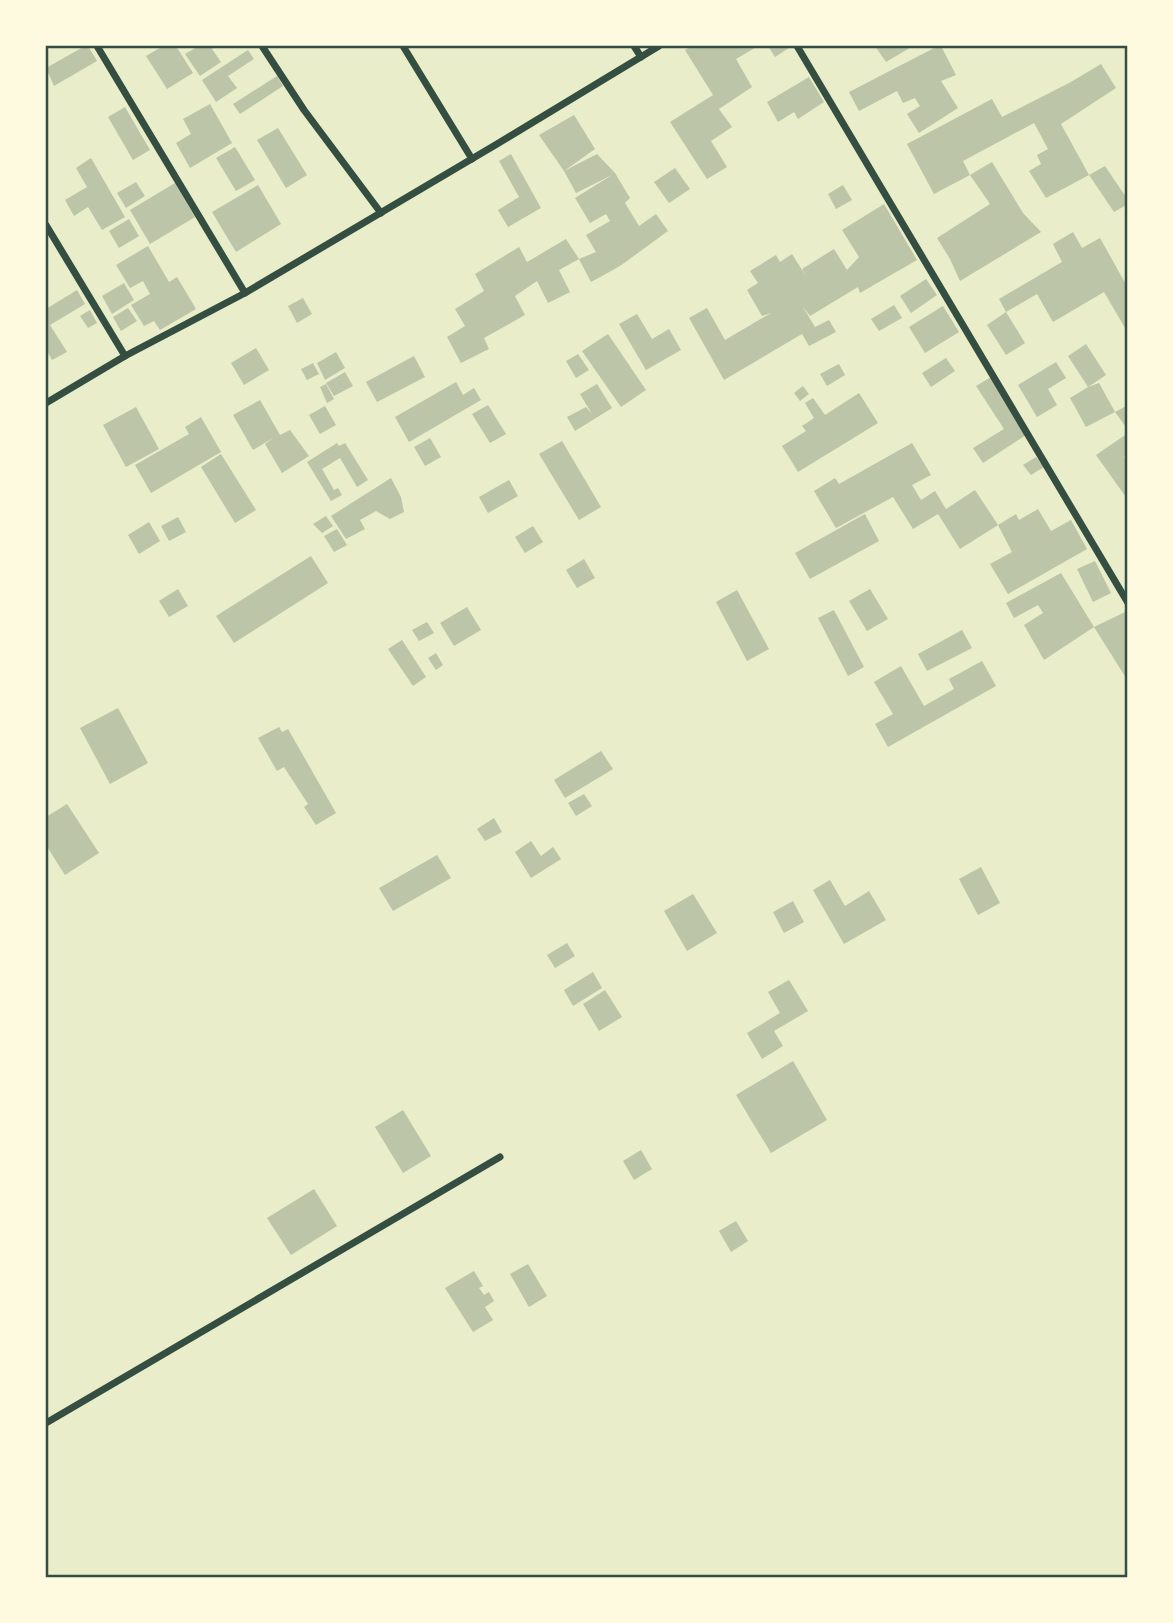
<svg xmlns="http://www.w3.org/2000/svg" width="1173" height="1623" font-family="Figtree,sans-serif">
  <rect width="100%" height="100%" fill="#e9edc9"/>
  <g fill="#bcc5a7">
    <path d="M 85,46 L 88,46 L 97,61 L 54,86 L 46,68 Z"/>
    <path d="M 163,46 L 176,46 L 193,73 L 167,89 L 146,56 Z"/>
    <path d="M 199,46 L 218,46 L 212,49 L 221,62 L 200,76 L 185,54 Z"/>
    <path d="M 692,46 L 758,46 L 736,59 L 752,87 L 719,109 L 732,127 L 711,141 L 727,167 L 707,179 L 670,122 L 713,95 L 685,50 Z"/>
    <path d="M 768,46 L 792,46 L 775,57 Z"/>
    <path d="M 875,46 L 913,46 L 886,62 Z"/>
    <path d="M 938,46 L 941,46 L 956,75 L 941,81 L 958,108 L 919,133 L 907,114 L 920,106 L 915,98 L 903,103 L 897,91 L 859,111 L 849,92 Z"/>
    <path d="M 248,50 L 254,59 L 228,76 L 237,88 L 216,102 L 202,80 Z"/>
    <path d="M 1101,64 L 1116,88 L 1061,124 L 1089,175 L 1105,166 L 1128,200 L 1128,204 L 1114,212 L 1089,175 L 1046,198 L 1029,171 L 1041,164 L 1037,155 L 1048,149 L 1034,123 L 963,161 L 970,175 L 992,162 L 1023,213 L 1041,232 L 960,281 L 950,259 L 937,238 L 990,204 L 970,175 L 934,194 L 907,144 L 992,99 L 1002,117 L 1069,83 Z"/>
    <path d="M 277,76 L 283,86 L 240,114 L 233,104 Z"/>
    <path d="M 809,77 L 824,102 L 798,119 L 794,112 L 778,122 L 767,102 Z"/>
    <path d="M 210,104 L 232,143 L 190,168 L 176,143 L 191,134 L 183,119 Z"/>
    <path d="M 125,107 L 150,150 L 133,160 L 108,117 Z"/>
    <path d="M 574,115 L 595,149 L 564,171 L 597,154 L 615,173 L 630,198 L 625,203 L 639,226 L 656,214 L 668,231 L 620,266 L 591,282 L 579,259 L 596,252 L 586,235 L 610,221 L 606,214 L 590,223 L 575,198 L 612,175 L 576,193 L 564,171 L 539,135 Z"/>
    <path d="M 278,128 L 307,175 L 286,188 L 257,140 Z"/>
    <path d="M 235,147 L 255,180 L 236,191 L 216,158 Z"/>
    <path d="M 511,154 L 541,208 L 508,227 L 498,210 L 519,197 L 499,161 Z"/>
    <path d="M 91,158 L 125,217 L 102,230 L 88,207 L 74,216 L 65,200 L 87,187 L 76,168 Z"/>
    <path d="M 675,168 L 690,189 L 669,203 L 654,182 Z"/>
    <path d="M 136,182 L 145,196 L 126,208 L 117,193 Z"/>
    <path d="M 175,183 L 195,217 L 150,244 L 130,210 Z"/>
    <path d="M 258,185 L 281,224 L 236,252 L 212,212 Z"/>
    <path d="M 843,185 L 852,200 L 836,209 L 828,194 Z"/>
    <path d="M 884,204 L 917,260 L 860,293 L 858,287 L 810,316 L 803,307 L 815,327 L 829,320 L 836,332 L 809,346 L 802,334 L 724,380 L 689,318 L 707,308 L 725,340 L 771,313 L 762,316 L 747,290 L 758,283 L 750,271 L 776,255 L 780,262 L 792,254 L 807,278 L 802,269 L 834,249 L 847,270 L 859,257 L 842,230 Z"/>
    <path d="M 129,219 L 139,236 L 119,248 L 109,231 Z"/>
    <path d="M 1073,232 L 1082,248 L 1100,238 L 1128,288 L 1128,333 L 1104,292 L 1053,322 L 1037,294 L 1006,312 L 1025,343 L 1006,355 L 987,325 L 1006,312 L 999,299 L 1062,262 L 1053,244 Z"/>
    <path d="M 566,239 L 579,259 L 559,270 L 570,292 L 548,303 L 537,281 L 515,296 L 525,315 L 484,338 L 489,349 L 461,363 L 447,337 L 465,326 L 455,309 L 484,291 L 475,274 L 519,247 L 527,262 Z"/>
    <path d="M 148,246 L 169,282 L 177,277 L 196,309 L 160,330 L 154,321 L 144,326 L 131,305 L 150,294 L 143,281 L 130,288 L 116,265 Z"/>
    <path d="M 926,279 L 937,295 L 911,313 L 900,296 Z"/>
    <path d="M 124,283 L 134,300 L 112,314 L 102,296 Z"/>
    <path d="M 77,290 L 85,304 L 50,325 L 67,352 L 52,360 L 46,349 L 46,309 Z"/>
    <path d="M 303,298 L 312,314 L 297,323 L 288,306 Z"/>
    <path d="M 894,305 L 902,318 L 879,331 L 871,319 Z"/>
    <path d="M 943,306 L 959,332 L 925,353 L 909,327 Z"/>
    <path d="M 128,308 L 137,321 L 121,331 L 113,317 Z"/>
    <path d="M 90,310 L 97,323 L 88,328 L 80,316 Z"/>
    <path d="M 637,314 L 652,339 L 669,329 L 681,350 L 646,370 L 619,324 Z"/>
    <path d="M 608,334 L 646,390 L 621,407 L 582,351 Z"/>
    <path d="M 1086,344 L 1106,375 L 1088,387 L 1068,356 Z"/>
    <path d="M 256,348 L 269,370 L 244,385 L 231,363 Z"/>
    <path d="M 336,352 L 345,368 L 325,380 L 317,363 Z"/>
    <path d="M 578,354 L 589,370 L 576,378 L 566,361 Z"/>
    <path d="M 414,356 L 425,377 L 377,402 L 366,382 Z"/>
    <path d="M 946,358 L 955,371 L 931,387 L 922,373 Z"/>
    <path d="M 1056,362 L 1066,378 L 1048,389 L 1057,405 L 1037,417 L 1018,385 Z"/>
    <path d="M 313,363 L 319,374 L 307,380 L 301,369 Z"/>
    <path d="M 839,364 L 845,375 L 827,386 L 820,374 Z"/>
    <path d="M 345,372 L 353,386 L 334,396 L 326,383 Z"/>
    <path d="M 991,377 L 1026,435 L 983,463 L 973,448 L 1004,429 L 976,386 Z"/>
    <path d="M 456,382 L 463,395 L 474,388 L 481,400 L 409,442 L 395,417 Z"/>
    <path d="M 1099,383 L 1115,412 L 1086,427 L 1070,398 L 1088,387 Z"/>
    <path d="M 326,384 L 334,399 L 327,403 L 320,387 Z"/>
    <path d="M 597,384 L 612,408 L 575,431 L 567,417 L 586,407 L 592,414 L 580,394 Z"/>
    <path d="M 803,386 L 809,394 L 800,401 L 794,393 Z"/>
    <path d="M 859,393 L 878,423 L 798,472 L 782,446 L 806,431 L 802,426 L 814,418 L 805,403 L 813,398 L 825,415 Z"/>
    <path d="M 260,400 L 280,435 L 290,430 L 309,456 L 282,473 L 265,444 L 273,438 L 253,450 L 233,415 Z"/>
    <path d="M 488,405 L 506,434 L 490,443 L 472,414 Z"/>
    <path d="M 1128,405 L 1128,430 L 1115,412 Z"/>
    <path d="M 325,406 L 336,425 L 320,434 L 309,415 Z"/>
    <path d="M 136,407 L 159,449 L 126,467 L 103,425 Z"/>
    <path d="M 201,417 L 221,452 L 151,493 L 135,465 L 189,434 L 185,427 Z"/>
    <path d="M 1128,433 L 1128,455 L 1124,457 L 1128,463 L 1128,500 L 1096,455 Z"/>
    <path d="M 430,438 L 441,457 L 425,466 L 414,447 Z"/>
    <path d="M 562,441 L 601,507 L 579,520 L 539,454 Z"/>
    <path d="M 337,443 L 339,446 L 345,443 L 368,480 L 357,487 L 340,458 L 322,469 L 334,490 L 338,488 L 342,495 L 331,501 L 307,462 Z"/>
    <path d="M 912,443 L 931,475 L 912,485 L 921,500 L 935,491 L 946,509 L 975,490 L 998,525 L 960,549 L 938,514 L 913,529 L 893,497 L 836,528 L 814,491 L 835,478 L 839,484 Z"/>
    <path d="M 221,454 L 256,510 L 235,523 L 201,467 Z"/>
    <path d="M 1036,457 L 1044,467 L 1031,475 L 1023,465 Z"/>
    <path d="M 391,478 L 401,497 L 404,512 L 390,519 L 376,511 L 360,520 L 365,529 L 346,539 L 331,516 Z"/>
    <path d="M 509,480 L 518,496 L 488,513 L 479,497 Z"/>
    <path d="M 1038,509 L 1051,531 L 1071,520 L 1087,549 L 1008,594 L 990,564 L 1012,552 L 998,525 L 1016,514 L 1019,520 Z"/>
    <path d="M 865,514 L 879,541 L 810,579 L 795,553 Z"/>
    <path d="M 326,516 L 333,526 L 322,533 L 313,524 Z"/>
    <path d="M 178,517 L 186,532 L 169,541 L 161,526 Z"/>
    <path d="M 149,522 L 160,541 L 139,554 L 128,535 Z"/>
    <path d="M 533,526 L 543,542 L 525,553 L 515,537 Z"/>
    <path d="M 337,529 L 347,545 L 334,552 L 324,536 Z"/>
    <path d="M 311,556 L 328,583 L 234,643 L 216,616 Z"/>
    <path d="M 584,559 L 595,578 L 577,588 L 566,570 Z"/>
    <path d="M 1095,561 L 1111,593 L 1093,602 L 1077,569 Z"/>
    <path d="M 1061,573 L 1094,627 L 1044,660 L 1024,625 L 1043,613 L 1038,605 L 1014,618 L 1006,603 Z"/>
    <path d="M 178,589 L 188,606 L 169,617 L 159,601 Z"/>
    <path d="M 870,589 L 888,619 L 867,631 L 849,601 Z"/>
    <path d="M 737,590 L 769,649 L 747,661 L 716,602 Z"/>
    <path d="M 467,607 L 481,630 L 454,646 L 440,623 Z"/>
    <path d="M 834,610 L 864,667 L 848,676 L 818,618 Z"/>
    <path d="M 1125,612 L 1128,616 L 1128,681 L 1094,627 Z"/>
    <path d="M 427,622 L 434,633 L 419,641 L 412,630 Z"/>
    <path d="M 962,630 L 972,648 L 927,671 L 918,654 Z"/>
    <path d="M 402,640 L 426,677 L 413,686 L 388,649 Z"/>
    <path d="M 436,653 L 443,665 L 436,670 L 428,658 Z"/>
    <path d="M 982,661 L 996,686 L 888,747 L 875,724 L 893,714 L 874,682 L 901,666 L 924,706 L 954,689 L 949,679 Z"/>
    <path d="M 118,708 L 148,763 L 110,784 L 80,728 Z"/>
    <path d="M 279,727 L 282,732 L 288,729 L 336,813 L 316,825 L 304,807 L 308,804 L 284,767 L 277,771 L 258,738 Z"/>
    <path d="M 601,751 L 613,769 L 565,798 L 554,780 Z"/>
    <path d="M 584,794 L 592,806 L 576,816 L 568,803 Z"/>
    <path d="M 67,804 L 99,853 L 65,875 L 46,845 L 46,817 Z"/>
    <path d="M 494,818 L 502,832 L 485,841 L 477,829 Z"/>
    <path d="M 531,841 L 541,856 L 553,847 L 561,859 L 531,878 L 515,852 Z"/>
    <path d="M 437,855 L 451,878 L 393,911 L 379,888 Z"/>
    <path d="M 981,867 L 1000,903 L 978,915 L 959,879 Z"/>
    <path d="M 830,880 L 845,906 L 869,891 L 886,920 L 844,944 L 813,890 Z"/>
    <path d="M 693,894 L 717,933 L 687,951 L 664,911 Z"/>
    <path d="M 793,901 L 804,922 L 784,933 L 773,912 Z"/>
    <path d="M 567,943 L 575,956 L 555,968 L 547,955 Z"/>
    <path d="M 593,972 L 602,988 L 573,1006 L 564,990 Z"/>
    <path d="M 789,980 L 808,1011 L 774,1031 L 783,1046 L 762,1059 L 747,1033 L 780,1013 L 768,992 Z"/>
    <path d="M 605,990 L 622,1017 L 599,1031 L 583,1004 Z"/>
    <path d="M 793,1061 L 827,1120 L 771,1153 L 736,1095 Z"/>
    <path d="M 403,1110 L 431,1156 L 403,1173 L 375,1127 Z"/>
    <path d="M 641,1150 L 652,1169 L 634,1180 L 623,1161 Z"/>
    <path d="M 314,1189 L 337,1226 L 291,1255 L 267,1218 Z"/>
    <path d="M 736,1221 L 748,1241 L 731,1252 L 719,1231 Z"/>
    <path d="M 528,1264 L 547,1296 L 529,1307 L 510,1274 Z"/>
    <path d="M 474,1271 L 483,1286 L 479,1288 L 484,1295 L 489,1292 L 494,1301 L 485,1307 L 493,1320 L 473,1332 L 445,1288 Z"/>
  </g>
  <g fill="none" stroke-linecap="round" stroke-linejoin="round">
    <g stroke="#344e41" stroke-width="7">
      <path d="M 97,46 L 245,293"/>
      <path d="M 262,46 L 304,110 L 381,213"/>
      <path d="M 403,46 L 472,159"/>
      <path d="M 634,46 L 641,57"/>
      <path d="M 797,46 L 1128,603"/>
      <path d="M 46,225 L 125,356"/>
      <path d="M 46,403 L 125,356 L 245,293 L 497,144 L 659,46"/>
      <path d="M 46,1423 L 500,1157"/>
    </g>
  </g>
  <rect width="1173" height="1623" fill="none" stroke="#fefae0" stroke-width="94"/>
  <rect x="47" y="47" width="1079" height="1529" fill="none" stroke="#344e41" stroke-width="2.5"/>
</svg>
